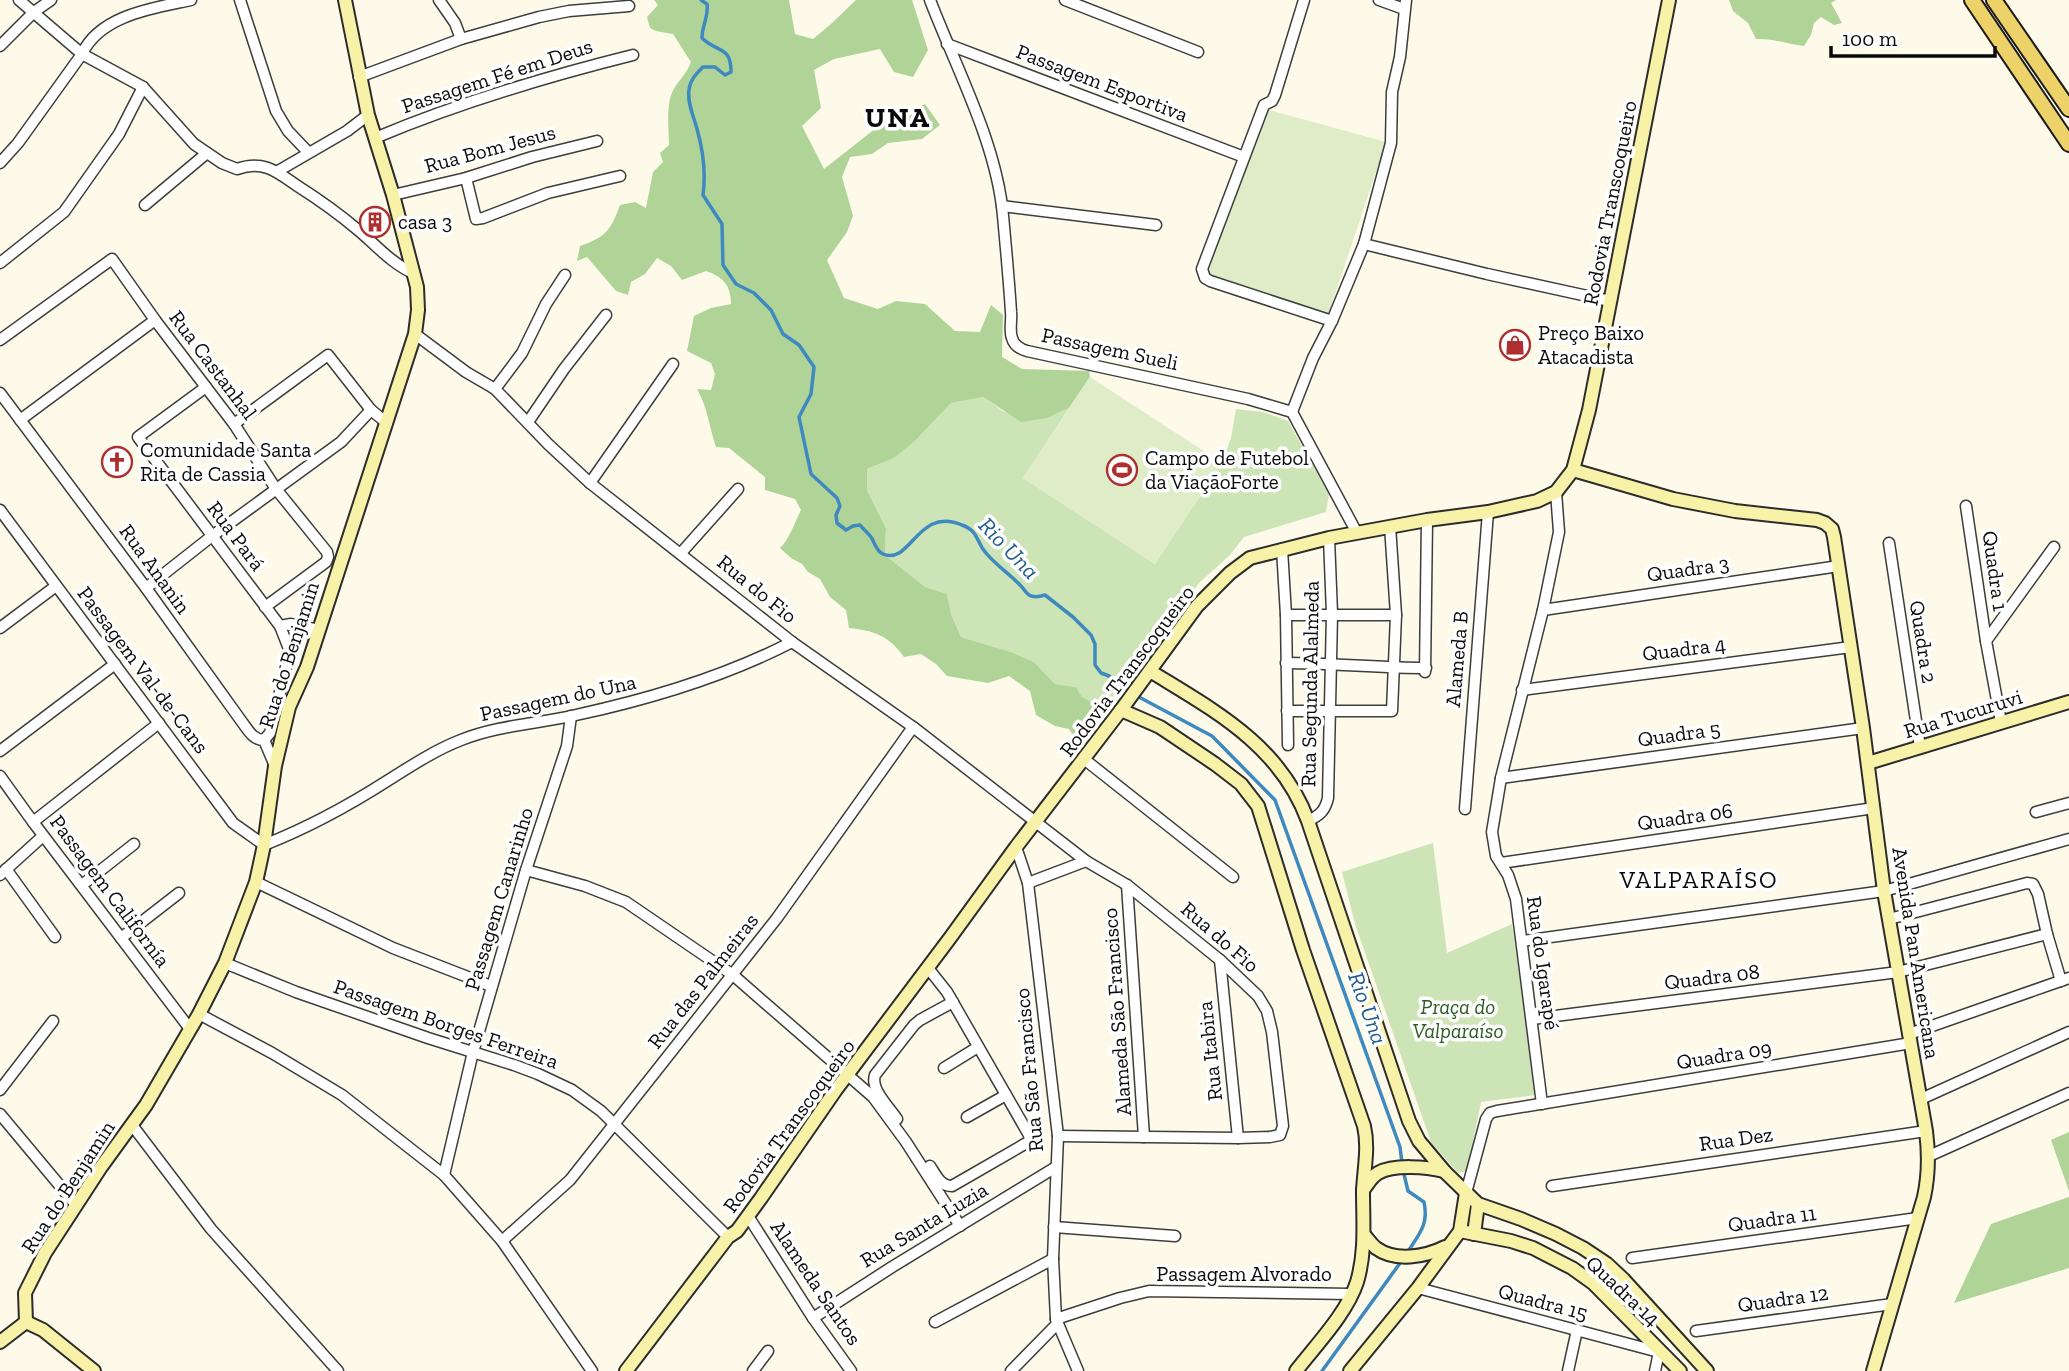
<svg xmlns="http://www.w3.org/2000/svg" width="2069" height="1371" font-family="'Zilla Slab',serif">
  <rect width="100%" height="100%" fill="#fdfae9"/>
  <g fill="#cce4b6">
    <path d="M 983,397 L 1004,412 L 1047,418 L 1069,408 L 1023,478 L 1155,564 L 1222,463 L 1231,438 L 1236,409 L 1263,412 L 1288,421 L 1329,494 L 1326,512 L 1244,537 L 1230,555 L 1199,583 L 1104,709 L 1082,697 L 1076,687 L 1055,684 L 1034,662 L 1011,652 L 961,637 L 951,614 L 947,594 L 925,587 L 885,555 L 886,528 L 867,490 L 867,469 L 894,458 L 914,442 L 951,403 Z"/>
    <path d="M 1433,843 L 1447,953 L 1512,924 L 1536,1095 L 1481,1102 L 1467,1171 L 1458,1173 L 1431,1142 L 1355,924 L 1342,872 Z"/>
  </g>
  <g fill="#b0d397">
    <path d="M 654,0 L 789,0 L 795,34 L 813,39 L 831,24 L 856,0 L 912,0 L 928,50 L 913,77 L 894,72 L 880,49 L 834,59 L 814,70 L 821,108 L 802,126 L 824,169 L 880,125 L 925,104 L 940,125 L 922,139 L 888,143 L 872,154 L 850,157 L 842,177 L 853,216 L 847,232 L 827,260 L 844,298 L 878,309 L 896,301 L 925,304 L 955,331 L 980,332 L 991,305 L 1003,315 L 1002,357 L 1022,369 L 1089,371 L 1090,377 L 1069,408 L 1047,418 L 1021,422 L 983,397 L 951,403 L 914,442 L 894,458 L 867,469 L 867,490 L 886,528 L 885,555 L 925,587 L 947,594 L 951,614 L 961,637 L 1011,652 L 1034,662 L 1055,684 L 1076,687 L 1082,697 L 1104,709 L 1077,742 L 1069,729 L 1055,726 L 1036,715 L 1030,691 L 1009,676 L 988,683 L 947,676 L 936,664 L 921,654 L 904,657 C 888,635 875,631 849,628 L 846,610 L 830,597 L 820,579 L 808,572 L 802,564 L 791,558 L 780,548 C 788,542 796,520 801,510 L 795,499 L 765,490 L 765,477 L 729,448 L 716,447 C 709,427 708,408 697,389 L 711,390 L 715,374 L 711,363 L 687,351 L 694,316 L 711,308 L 731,304 C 731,285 723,277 706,271 L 682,280 L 671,266 L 657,258 L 645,274 L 631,282 L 628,295 L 616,291 L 587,257 L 577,261 L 580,246 C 606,237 611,230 620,205 L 635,202 L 646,208 L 653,172 L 663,162 L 660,153 L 669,145 C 669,127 665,102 675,87 C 681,78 687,73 691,62 L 673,34 L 656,31 L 650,28 L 647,17 L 658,5 Z"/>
    <path d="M 1729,0 L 1836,0 L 1831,3 L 1842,23 L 1834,25 L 1821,17 L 1814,23 L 1811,35 L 1804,46 C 1787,44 1773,38 1756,39 L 1748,23 L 1733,11 Z"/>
    <path d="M 2069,1132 L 2069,1191 L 2051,1140 Z"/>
    <path d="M 2069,1197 L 2069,1268 L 1954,1303 L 1991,1224 Z"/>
  </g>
  <g fill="#deecc7">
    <path d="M 1265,109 L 1386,142 L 1328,315 L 1205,276 Z"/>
    <path d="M 1090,377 L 1222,463 L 1155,564 L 1023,478 Z"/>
  </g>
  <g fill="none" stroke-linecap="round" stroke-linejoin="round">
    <g stroke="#3f89c1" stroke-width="3.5">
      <path d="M 701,0 L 707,4 C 709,16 702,25 702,38 C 717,53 731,45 731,72 L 725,75 L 715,67 L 703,67 C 696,74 690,80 689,90 C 687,103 694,117 697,129 C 703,150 706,173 703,195 L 722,224 L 723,265 L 736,284 L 754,293 L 771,310 L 783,334 L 799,345 L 814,367 L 811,394 L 799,417 L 811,474 L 837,498 L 840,506 L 836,515 L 837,523 L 846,530 L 853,526 L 860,525 C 863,529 868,533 871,537 C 875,543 876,551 883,554 C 911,566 917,506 962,525 C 980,532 975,541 986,553 C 995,564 1008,573 1018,583 C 1022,586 1025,592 1029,595 C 1034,598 1039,597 1045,595 L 1073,617 L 1091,635 L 1095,644 L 1095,665 L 1101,673 L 1109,676 L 1137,696 L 1212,736 L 1275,800 L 1400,1147 L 1402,1163"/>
      <path d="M 1403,1170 L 1408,1191 L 1424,1202 C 1429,1225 1419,1234 1407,1253"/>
      <path d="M 1322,1371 L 1403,1259"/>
    </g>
    <g stroke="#3d3d3d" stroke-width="13">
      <g id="street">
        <path d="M 19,0 L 82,54 L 143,87 L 194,144 L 222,163 L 237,169 C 263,160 276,171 296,185 C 318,199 338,213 358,230 C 376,245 391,263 413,273"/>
        <path d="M 240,0 L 276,111 L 288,131 L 308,152"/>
        <path d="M 439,0 L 455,23 L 461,39"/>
        <path d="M 930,0 C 956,68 997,144 1003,216 C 1006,248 1009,280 1011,312 C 1012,320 1009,330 1012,338 C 1014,346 1020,349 1027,351 L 1248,399 L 1292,412 L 1357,533"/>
        <path d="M 1065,0 L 1198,52"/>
        <path d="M 1304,0 L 1275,95 L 1272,101 L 1264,105 L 1202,269 L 1205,278 L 1210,281 L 1332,321"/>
        <path d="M 1379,0 L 1404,9"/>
        <path d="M 947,44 L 1244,157"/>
        <path d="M 0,46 L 34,12 L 51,0"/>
        <path d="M 359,77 L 461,39 L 539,17 L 569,11 L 629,6"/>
        <path d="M 375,138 C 458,103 545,77 633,55"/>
        <path d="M 0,163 L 18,143 L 82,54 C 100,15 154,8 191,0"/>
        <path d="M 278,171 L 347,131 L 368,115"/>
        <path d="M 466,178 L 476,219 L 483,218 L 548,193 L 620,176"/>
        <path d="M 393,195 L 466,178 L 532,157 L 597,141"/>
        <path d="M 145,205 L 207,153"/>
        <path d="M 1002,206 L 1156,225"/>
        <path d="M 1364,244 L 1487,274 L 1610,301"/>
        <path d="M 0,263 L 64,212 L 119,134 L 143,87"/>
        <path d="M 415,334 L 466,372 L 495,389 L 548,444 L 590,483 L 792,642 L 913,727 L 1086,861 L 1127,885 L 1220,960 L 1258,996 L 1267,1011 L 1272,1032 L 1283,1126 L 1280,1135 L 1270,1137 L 1238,1138 L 1058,1136"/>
        <path d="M 0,340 L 112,259 L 155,320 L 234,424 L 276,489 L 327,552 L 328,557 L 326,562 L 265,607"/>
        <path d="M 206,387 L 138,437 L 280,626 L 289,649 L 289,655 L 270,733 L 264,740"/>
        <path d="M 495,389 L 522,353 L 546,304 L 565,275"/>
        <path d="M 0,393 L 146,588 L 242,722 C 248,730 253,740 264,740 L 275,766"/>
        <path d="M 1292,412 L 1313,358 L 1332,321 L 1364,244 L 1391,143 L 1392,92 L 1400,57 L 1406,0"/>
        <path d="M 20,420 L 155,320"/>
        <path d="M 528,422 L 564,369 L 606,315"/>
        <path d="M 234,424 L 328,355 L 371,410 L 387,423"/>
        <path d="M 590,483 L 673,364"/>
        <path d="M 1966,506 L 1986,641 L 2001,722"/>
        <path d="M 0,510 L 233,823 L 264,845 C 307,828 348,806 387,781 C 411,766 435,750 461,740 C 499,725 537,724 576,715 C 650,699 724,677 792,642"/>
        <path d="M 1889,543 L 1920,747"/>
        <path d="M 1282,549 L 1286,615 L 1288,745"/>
        <path d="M 681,553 L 738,489"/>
        <path d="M 146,588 L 212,536 L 341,442 L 371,410"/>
        <path d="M 1543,610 L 1839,566"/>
        <path d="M 1286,615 L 1396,615"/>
        <path d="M 280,626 L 291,624 L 319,630"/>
        <path d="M 0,628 L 56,586"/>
        <path d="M 1986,641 L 2054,547"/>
        <path d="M 1286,663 C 1333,663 1379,668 1426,668"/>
        <path d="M 1425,672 L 1427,520"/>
        <path d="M 1522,690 L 1851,647"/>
        <path d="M 1287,711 L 1392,711 L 1396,615 L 1390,526"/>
        <path d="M 0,751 L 115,664"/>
        <path d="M 1084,759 L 1233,877"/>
        <path d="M 0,776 L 33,822 L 190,1029"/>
        <path d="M 1501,778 L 1863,728"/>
        <path d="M 1465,809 L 1488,512"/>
        <path d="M 2036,812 L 2069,803"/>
        <path d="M 1308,821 C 1320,815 1325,811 1328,798 L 1332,614 L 1329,538"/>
        <path d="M 33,822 L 159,723"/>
        <path d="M 1016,847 L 1028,883 L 1058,1136 L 1053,1259 L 1056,1319 L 1078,1371"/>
        <path d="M 1501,863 L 1874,808"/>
        <path d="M 6,869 L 55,937"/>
        <path d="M 526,870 L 585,886 L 626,902 L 733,975 L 873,1097 L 906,1142 L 960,1226"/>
        <path d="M 0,875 L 43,836"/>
        <path d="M 256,882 L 393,948 L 491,986"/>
        <path d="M 1028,883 L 1086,861"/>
        <path d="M 82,885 L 134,844"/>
        <path d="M 1127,885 L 1144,1137"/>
        <path d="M 1889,919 L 2027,883 L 2033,884 L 2038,894 L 2047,934 L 2061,981"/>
        <path d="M 121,938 L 179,893"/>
        <path d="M 1522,941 L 1884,891 L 2069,839"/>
        <path d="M 1220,960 L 1238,1138"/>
        <path d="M 225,963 L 296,992 L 428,1038 L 514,1065 L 538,1074 L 572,1090 L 601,1111 L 728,1237"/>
        <path d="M 928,968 L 947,992 L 1029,1135 L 1030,1141 L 952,1186 C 940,1186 936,1175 930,1166"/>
        <path d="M 199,1014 L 272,1053 L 342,1095 L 444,1175 L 502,1241 L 592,1371"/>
        <path d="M 1532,1019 L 1898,972 L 2047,934"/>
        <path d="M 1909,1034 L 2069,978"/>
        <path d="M 944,1068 L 978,1047"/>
        <path d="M 0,1090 L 53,1021"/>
        <path d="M 1921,1099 L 2069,1032"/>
        <path d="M 1542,1104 L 1516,899 L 1508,875 L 1496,856 L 1492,832 L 1501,778 L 1543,610 L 1559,532 L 1556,492"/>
        <path d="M 0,1114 L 76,1205"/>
        <path d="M 967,1117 L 1006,1095"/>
        <path d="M 897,1119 C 889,1107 870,1089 875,1075 L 914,1025 L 920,1020 L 953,1002"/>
        <path d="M 132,1125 L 211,1229 L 338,1371"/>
        <path d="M 1929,1156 L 2069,1093"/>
        <path d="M 444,1175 L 473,1052 L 526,870 L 567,746 L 571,716"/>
        <path d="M 1552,1186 L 1926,1131"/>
        <path d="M 1466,1193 L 1486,1119 L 1490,1113 L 1497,1111 L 1911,1043"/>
        <path d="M 748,1216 L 813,1318 L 851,1371"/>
        <path d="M 1054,1227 L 1175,1236"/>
        <path d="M 502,1241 L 570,1180 L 777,918 L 913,727"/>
        <path d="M 1632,1258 L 1918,1218"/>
        <path d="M 1418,1288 L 1659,1352 L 1655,1371"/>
        <path d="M 813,1318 L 892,1267 L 1056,1167"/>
        <path d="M 1056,1319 L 1120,1298 L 1149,1291 L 1351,1294"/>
        <path d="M 935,1322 L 1053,1259"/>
        <path d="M 1696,1331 L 1892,1304"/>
        <path d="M 753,1371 L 768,1351"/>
        <path d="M 1011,1371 L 1057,1324"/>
        <path d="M 1568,1371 L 1577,1330"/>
      </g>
    </g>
    <g stroke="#2c2c2c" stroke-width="16">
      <g id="secondary">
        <path d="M 1573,470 L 1673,499 L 1735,511 L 1817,520 L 1825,523 L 1832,529 L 1834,537 L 1863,728 L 1884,891 L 1926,1131 C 1929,1154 1929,1174 1924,1197 L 1873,1371"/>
        <path d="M 1150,671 C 1215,711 1280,745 1308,821 L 1409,1121 L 1419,1141 L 1445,1172 L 1478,1204 L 1521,1219 L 1556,1234 L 1583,1248 L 1607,1264 L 1623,1279 L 1707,1371"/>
        <path d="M 1121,710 L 1160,727 L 1215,764 L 1241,784 L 1258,806 L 1303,950 L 1364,1126 C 1369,1148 1364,1169 1363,1191 C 1363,1221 1366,1252 1357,1282 C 1347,1313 1316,1345 1296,1371"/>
        <path d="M 1868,763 L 2069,702"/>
        <path d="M 1363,1190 C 1368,1184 1371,1177 1378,1173 C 1394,1164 1427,1167 1444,1171"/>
        <path d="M 1460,1231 L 1511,1241 L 1533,1248 L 1572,1268 L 1593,1283 L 1680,1371"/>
        <path d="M 1474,1234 L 1478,1204"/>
        <path d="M 1364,1235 C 1368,1239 1371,1244 1376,1248 C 1395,1262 1425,1257 1445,1247"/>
        <path d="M 26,1322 L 25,1293 L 45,1253 L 101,1167 L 146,1105 L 199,1014 L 225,963 L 256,882 L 264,845 L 275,766 L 289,707 L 307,667 L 415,334 L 418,310 L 417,287 L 393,195 L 368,115 L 345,0"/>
        <path d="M 26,1322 L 43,1330 L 94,1371"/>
        <path d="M 0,1342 L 26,1322"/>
        <path d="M 626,1371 L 728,1237 L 737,1231 L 761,1198 L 835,1091 L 950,938 L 1016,847 L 1121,710 L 1197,606 L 1230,573 L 1250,558 L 1329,538 L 1427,520 L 1488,512 L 1537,501 L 1556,492 L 1573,470 L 1589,410 L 1669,0"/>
        <path d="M 1350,1371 L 1418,1288 L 1460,1231 L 1466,1193"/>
      </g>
    </g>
    <g stroke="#1b1b1b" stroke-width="18">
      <g id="primary">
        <path d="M 1972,0 L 2069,144"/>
        <path d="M 1994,0 L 2069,109"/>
      </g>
    </g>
    <use href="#street" stroke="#fff" stroke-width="10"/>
    <use href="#secondary" stroke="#f8f2a9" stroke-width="12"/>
    <use href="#primary" stroke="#edd269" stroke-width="14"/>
  </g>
  <defs>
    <g id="building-ring" transform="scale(1.575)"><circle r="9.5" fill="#fff" stroke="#ae2f30" stroke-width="1.5"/><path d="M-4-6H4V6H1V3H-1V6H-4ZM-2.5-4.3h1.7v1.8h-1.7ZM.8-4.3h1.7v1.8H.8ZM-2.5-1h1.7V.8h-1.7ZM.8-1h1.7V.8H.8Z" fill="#ae2f30"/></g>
    <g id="shop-ring" transform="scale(1.575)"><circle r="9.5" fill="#fff" stroke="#ae2f30" stroke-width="1.5"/><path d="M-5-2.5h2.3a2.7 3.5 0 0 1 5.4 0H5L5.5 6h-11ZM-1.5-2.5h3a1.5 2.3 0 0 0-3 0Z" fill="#ae2f30"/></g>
    <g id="church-ring" transform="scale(1.575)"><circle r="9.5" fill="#fff" stroke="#ae2f30" stroke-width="1.5"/><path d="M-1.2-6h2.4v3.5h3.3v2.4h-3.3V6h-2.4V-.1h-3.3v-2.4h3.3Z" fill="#ae2f30"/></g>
    <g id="stadium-ring" transform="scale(1.575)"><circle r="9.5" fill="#fff" stroke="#ae2f30" stroke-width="1.5"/><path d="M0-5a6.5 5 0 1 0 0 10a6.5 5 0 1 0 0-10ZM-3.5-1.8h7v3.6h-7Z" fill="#ae2f30"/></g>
  </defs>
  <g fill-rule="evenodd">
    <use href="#building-ring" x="375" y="222"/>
    <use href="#shop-ring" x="1515" y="345"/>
    <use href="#church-ring" x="117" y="462"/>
    <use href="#stadium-ring" x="1122" y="470"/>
  </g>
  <g text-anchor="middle" stroke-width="7" stroke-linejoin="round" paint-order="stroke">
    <g font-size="21" fill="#0a0a0a" stroke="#fff">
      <text transform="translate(497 76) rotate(-18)" y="7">Passagem Fé em Deus</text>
      <text transform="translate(1102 83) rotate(21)" y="7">Passagem Esportiva</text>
      <text transform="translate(490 149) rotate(-15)" y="7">Rua Bom Jesus</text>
      <text transform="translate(1610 203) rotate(-79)" y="7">Rodovia Transcoqueiro</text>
      <text transform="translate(1110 349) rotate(12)" y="7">Passagem Sueli</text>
      <text transform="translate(213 365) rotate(53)" y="7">Rua Castanhal</text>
      <text transform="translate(236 536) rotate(53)" y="7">Rua Pará</text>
      <text transform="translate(155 569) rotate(54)" y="7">Rua Ananin</text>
      <text transform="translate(1688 569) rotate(-8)" y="7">Quadra 3</text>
      <text transform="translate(1995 571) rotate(82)" y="7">Quadra 1</text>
      <text transform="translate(757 589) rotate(39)" y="7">Rua do Fio</text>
      <text transform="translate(1923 642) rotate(81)" y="7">Quadra 2</text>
      <text transform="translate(1684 649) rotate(-7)" y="7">Quadra 4</text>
      <text transform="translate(289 655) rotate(-72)" y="7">Rua do Benjamin</text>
      <text transform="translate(1457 659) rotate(-85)" y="7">Alameda B</text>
      <text transform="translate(143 670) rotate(53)" y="7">Passagem Val-de-Cans</text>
      <text transform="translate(1127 671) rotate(-53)" y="7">Rodovia Transcoqueiro</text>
      <text transform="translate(1310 684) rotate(-89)" y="7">Rua Segunda Alalmeda</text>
      <text transform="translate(558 698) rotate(-12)" y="7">Passagem do Una</text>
      <text transform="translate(1963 714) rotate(-17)" y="7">Rua Tucuruvi</text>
      <text transform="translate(1679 734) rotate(-8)" y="7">Quadra 5</text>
      <text transform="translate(1685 817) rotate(-8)" y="7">Quadra 06</text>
      <text transform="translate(110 891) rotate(53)" y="7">Passagem Californía</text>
      <text transform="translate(499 899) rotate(-73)" y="7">Passagem Canarinho</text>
      <text transform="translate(1220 937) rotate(41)" y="7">Rua do Fio</text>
      <text transform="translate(1916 953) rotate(81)" y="7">Avenida Pan Americana</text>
      <text transform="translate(1543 963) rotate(82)" y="7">Rua do Igarapé</text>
      <text transform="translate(1712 977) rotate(-7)" y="7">Quadra 08</text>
      <text transform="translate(703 981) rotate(-52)" y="7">Rua das Palmeiras</text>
      <text transform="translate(1117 1012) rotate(-94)" y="7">Alameda São Francisco</text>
      <text transform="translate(446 1024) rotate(19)" y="7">Passagem Borges Ferreira</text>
      <text transform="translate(1210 1051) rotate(-96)" y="7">Rua Itabira</text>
      <text transform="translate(1724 1055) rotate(-9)" y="7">Quadra 09</text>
      <text transform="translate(1029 1070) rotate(-95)" y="7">Rua São Francisco</text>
      <text transform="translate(789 1126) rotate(-54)" y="7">Rodovia Transcoqueiro</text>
      <text transform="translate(1736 1139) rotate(-8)" y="7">Rua Dez</text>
      <text transform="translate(68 1187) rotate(-57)" y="7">Rua do Benjamin</text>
      <text transform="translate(1772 1219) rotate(-8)" y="7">Quadra 11</text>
      <text transform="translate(924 1225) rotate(-31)" y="7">Rua Santa Luzia</text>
      <text x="1244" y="1281">Passagem Alvorado</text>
      <text transform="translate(816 1283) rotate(56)" y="7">Alameda Santos</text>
      <text transform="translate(1623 1291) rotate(43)" y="7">Quadra 14</text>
      <text transform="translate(1783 1299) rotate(-8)" y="7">Quadra 12</text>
      <text transform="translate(1543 1302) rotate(15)" y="7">Quadra 15</text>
    </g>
    <g font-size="21" fill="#0a0a0a" stroke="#fff" text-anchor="start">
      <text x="398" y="229">casa 3</text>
      <text x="1538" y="340">Preço Baixo<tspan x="1538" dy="24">Atacadista</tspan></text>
      <text x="140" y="457">Comunidade Santa<tspan x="140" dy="24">Rita de Cassia</tspan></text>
      <text x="1145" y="465">Campo de Futebol<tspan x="1145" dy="24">da ViaçãoForte</tspan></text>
    </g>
    <g font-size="21" font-style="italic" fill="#2b5b21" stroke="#fff">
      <text x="1458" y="1014">Praça do<tspan x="1458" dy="24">Valparaíso</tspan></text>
    </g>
    <g font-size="23" font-style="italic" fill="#1f5b90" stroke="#fff">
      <text transform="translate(1009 548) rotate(46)" y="8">Rio Una</text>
      <text transform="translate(1368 1008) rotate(70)" y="8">Rio Una</text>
    </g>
    <g font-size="24" letter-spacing="2" fill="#0a0a0a" stroke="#fff">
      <text x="1699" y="888">VALPARAÍSO</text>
    </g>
    <g font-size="28" font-weight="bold" letter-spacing="2" fill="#0a0a0a" stroke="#fff">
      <text x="898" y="127">UNA</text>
    </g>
  </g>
  <path d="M1831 46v10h164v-10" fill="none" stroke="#0a0a0a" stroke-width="3.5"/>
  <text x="1842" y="46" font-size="21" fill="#0a0a0a" stroke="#ffffff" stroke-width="5" paint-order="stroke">100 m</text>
</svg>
